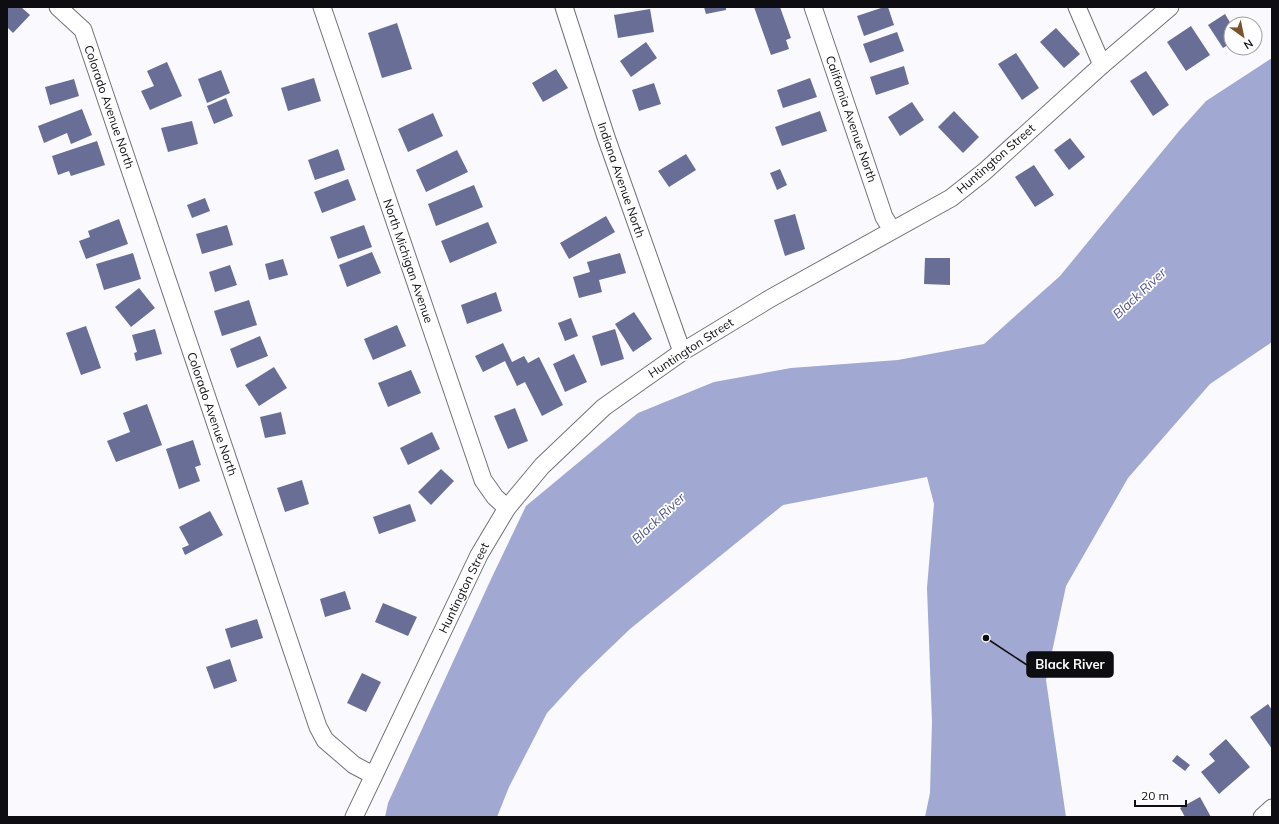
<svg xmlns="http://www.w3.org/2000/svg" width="1279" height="824" font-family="Mulish,sans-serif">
  <rect width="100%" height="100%" fill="#f9f9fe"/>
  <path fill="#a1a8d2" d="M 1272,58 L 1272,342 L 1210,384 L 1128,478 L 1066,586 L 1046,680 L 1066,817 L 925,817 L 930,793 L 932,722 L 927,588 L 934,504 L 927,477 L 783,505 L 630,629 L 581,676 L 547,713 L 509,787 L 497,817 L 385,817 L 388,803 L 492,577 L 526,506 L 638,413 L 714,382 L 791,368 L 898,360 L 984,344 L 1060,276 L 1179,131 L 1206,101 Z"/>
  <g fill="#686e95">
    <path d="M 7,7 L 21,7 L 30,15 L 13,33 L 7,27 Z"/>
    <path d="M 704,7 L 726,7 L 726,10 L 706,14 Z"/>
    <path d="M 754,7 L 780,7 L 791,38 L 786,40 L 789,49 L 771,55 Z"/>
    <path d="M 884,7 L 888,7 L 894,25 L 864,36 L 857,16 Z"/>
    <path d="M 650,9 L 654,32 L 618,38 L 614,15 Z"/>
    <path d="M 1225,14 L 1231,24 L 1231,43 L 1223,48 L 1208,25 Z"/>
    <path d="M 397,23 L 412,69 L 382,78 L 368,33 Z"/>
    <path d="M 1191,26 L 1210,55 L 1186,71 L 1167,42 Z"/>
    <path d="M 1056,28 L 1080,54 L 1064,68 L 1040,42 Z"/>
    <path d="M 897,32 L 904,51 L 870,63 L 863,44 Z"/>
    <path d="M 646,42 L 657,58 L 631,77 L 620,61 Z"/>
    <path d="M 1016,53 L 1039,88 L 1022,100 L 998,64 Z"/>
    <path d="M 167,62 L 182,96 L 150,110 L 141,91 L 154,86 L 147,71 Z"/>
    <path d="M 904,66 L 909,84 L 876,95 L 870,77 Z"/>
    <path d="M 556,69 L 568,88 L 543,102 L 532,83 Z"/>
    <path d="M 221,70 L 230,93 L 207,103 L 198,79 Z"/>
    <path d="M 1146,71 L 1169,105 L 1153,116 L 1130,81 Z"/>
    <path d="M 314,78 L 321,101 L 288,111 L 281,88 Z"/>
    <path d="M 810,78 L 817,97 L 783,108 L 777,90 Z"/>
    <path d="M 74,79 L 79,96 L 50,105 L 45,87 Z"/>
    <path d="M 654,83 L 661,104 L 639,111 L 632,90 Z"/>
    <path d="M 226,98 L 233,116 L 214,124 L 207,106 Z"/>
    <path d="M 912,102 L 924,120 L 900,136 L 888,117 Z"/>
    <path d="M 82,109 L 92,135 L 71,144 L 67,133 L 44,143 L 38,126 Z"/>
    <path d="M 820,111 L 827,131 L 782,146 L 775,127 Z"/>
    <path d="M 954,111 L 979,137 L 963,153 L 938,127 Z"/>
    <path d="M 433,113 L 443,136 L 408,152 L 398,129 Z"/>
    <path d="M 192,121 L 198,144 L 168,152 L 161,128 Z"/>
    <path d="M 1070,138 L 1085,157 L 1069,170 L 1054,150 Z"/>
    <path d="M 97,141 L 105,165 L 71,176 L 69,171 L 58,175 L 52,156 Z"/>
    <path d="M 338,149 L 345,170 L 315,180 L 308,160 Z"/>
    <path d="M 457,150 L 468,172 L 426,192 L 416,170 Z"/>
    <path d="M 686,154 L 696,170 L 669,187 L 658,171 Z"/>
    <path d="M 1034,165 L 1054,195 L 1035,207 L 1015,177 Z"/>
    <path d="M 780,169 L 787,185 L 777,190 L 770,173 Z"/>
    <path d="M 348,179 L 356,200 L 322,213 L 314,192 Z"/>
    <path d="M 474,185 L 483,207 L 436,226 L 428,204 Z"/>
    <path d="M 205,198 L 210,211 L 192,218 L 187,205 Z"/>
    <path d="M 795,214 L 805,249 L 785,256 L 774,220 Z"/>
    <path d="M 606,216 L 615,232 L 569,259 L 560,243 Z"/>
    <path d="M 119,219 L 128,244 L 86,259 L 79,241 L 90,237 L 88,231 Z"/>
    <path d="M 488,222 L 497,243 L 450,263 L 441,241 Z"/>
    <path d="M 227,225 L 233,245 L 202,254 L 196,234 Z"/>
    <path d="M 364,225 L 372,247 L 338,259 L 330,237 Z"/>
    <path d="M 372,252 L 381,273 L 347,287 L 339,265 Z"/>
    <path d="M 133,253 L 141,279 L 104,290 L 96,264 Z"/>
    <path d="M 620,253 L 626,273 L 599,280 L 602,292 L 579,298 L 573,277 L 590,272 L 587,262 Z"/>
    <path d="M 925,258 L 950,258 L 950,285 L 924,284 Z"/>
    <path d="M 283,259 L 288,275 L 269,280 L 265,264 Z"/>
    <path d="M 230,265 L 237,285 L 215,292 L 209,272 Z"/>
    <path d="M 139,288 L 155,308 L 131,327 L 115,307 Z"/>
    <path d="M 496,292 L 502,311 L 467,324 L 461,305 Z"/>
    <path d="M 249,300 L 257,325 L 222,336 L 214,311 Z"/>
    <path d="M 634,312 L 652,339 L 633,352 L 615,324 Z"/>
    <path d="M 571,318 L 578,336 L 565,341 L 558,323 Z"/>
    <path d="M 397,325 L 406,346 L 373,360 L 364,339 Z"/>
    <path d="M 86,326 L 101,368 L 81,375 L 66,333 Z"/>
    <path d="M 155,329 L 162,354 L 136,361 L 134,353 L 137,352 L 132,335 Z"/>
    <path d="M 615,329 L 624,359 L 601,366 L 592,336 Z"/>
    <path d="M 260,336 L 268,356 L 237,368 L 230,349 Z"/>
    <path d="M 503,343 L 512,362 L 524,356 L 528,363 L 539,357 L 563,405 L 542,416 L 525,382 L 517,386 L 505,361 L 483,372 L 475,356 Z"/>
    <path d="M 574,354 L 587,382 L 565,392 L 553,364 Z"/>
    <path d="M 274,367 L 287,388 L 259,406 L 245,385 Z"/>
    <path d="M 411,370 L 421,393 L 388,407 L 378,383 Z"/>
    <path d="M 147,404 L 162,445 L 116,462 L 107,441 L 130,432 L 123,413 Z"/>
    <path d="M 515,408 L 528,441 L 508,449 L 494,416 Z"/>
    <path d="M 281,412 L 286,434 L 265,438 L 260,417 Z"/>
    <path d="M 432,432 L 440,449 L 408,465 L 400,448 Z"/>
    <path d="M 193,440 L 201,465 L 195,467 L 200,481 L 179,489 L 166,449 Z"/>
    <path d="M 441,469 L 454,481 L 431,505 L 418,492 Z"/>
    <path d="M 302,480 L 309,504 L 285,512 L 277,488 Z"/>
    <path d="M 410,504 L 416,521 L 379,534 L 373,517 Z"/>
    <path d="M 210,511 L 223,535 L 185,555 L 182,548 L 189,545 L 179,527 Z"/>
    <path d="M 345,591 L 351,609 L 325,617 L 320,599 Z"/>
    <path d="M 383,603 L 417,617 L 408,636 L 375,622 Z"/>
    <path d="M 257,619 L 263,638 L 231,648 L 225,629 Z"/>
    <path d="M 230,659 L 237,681 L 214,689 L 206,667 Z"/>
    <path d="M 362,673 L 381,682 L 366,712 L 347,703 Z"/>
    <path d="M 1268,704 L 1272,710 L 1272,749 L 1250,717 Z"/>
    <path d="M 1226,739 L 1250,767 L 1219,794 L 1201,772 L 1215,761 L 1209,754 Z"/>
    <path d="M 1177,755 L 1190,765 L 1185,771 L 1172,761 Z"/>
    <path d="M 1200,797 L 1211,817 L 1185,817 L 1180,808 Z"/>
  </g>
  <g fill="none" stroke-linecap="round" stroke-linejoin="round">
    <g stroke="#70727b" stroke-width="19">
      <g id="minor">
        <path d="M 58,7 L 83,30 L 318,727 L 325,740 L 354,765 L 373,775"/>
        <path d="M 322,7 L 483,480 L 495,497 L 507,508"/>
        <path d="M 564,7 L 606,137 L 682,352"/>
        <path d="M 813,7 L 884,217 L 892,230"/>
        <path d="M 1077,7 L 1102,65"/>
        <path d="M 354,817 L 479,555 L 507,508 L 542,466 L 604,407 L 682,352 L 771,298 L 951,198 L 984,172 L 1102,65 L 1170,7"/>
        <path d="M 1262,817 L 1272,808"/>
      </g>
    </g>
    <use href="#minor" stroke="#fff" stroke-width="17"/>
  </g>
  <g text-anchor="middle" stroke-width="3.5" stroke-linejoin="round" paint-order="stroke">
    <g font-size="12" fill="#0e0e12" stroke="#fff">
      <text transform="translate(109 107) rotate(71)" y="4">Colorado Avenue North</text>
      <text transform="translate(851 119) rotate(71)" y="4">California Avenue North</text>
      <text transform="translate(996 159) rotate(-41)" y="4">Huntington Street</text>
      <text transform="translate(621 180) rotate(71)" y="4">Indiana Avenue North</text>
      <text transform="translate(408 261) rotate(71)" y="4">North Michigan Avenue</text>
      <text transform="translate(691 348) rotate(-33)" y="4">Huntington Street</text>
      <text transform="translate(212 414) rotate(71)" y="4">Colorado Avenue North</text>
      <text transform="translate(464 588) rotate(-64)" y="4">Huntington Street</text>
    </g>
    <g font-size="13" font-style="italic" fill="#4d528a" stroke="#fff">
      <text transform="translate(1139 293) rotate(-43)" y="5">Black River</text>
      <text transform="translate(658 518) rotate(-43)" y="5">Black River</text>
    </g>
  </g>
  <path fill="none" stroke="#0e0e12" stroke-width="1.5" d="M986 638L1027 665"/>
  <circle fill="#0e0e12" stroke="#fff" stroke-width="1.5" cx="986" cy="638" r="4"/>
  <rect fill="#0e0e12" stroke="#0e0e12" stroke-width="1.5" x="1027" y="652" width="86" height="25" rx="4"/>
  <g font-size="13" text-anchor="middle" font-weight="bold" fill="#fff">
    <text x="1070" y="669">Black River</text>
  </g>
  <rect width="1279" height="824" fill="none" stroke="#0e0e12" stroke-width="16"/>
  <g transform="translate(1243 36) rotate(147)"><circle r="19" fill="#ffffff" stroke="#9f9fa0"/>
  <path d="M0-3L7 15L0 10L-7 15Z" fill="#77542c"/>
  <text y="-6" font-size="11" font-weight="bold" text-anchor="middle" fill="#0e0e12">N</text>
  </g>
  <path d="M1135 800v6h51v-6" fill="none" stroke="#0e0e12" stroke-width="2"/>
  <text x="1141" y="800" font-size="12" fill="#0e0e12" stroke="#ffffff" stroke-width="3" paint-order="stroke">20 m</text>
</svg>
